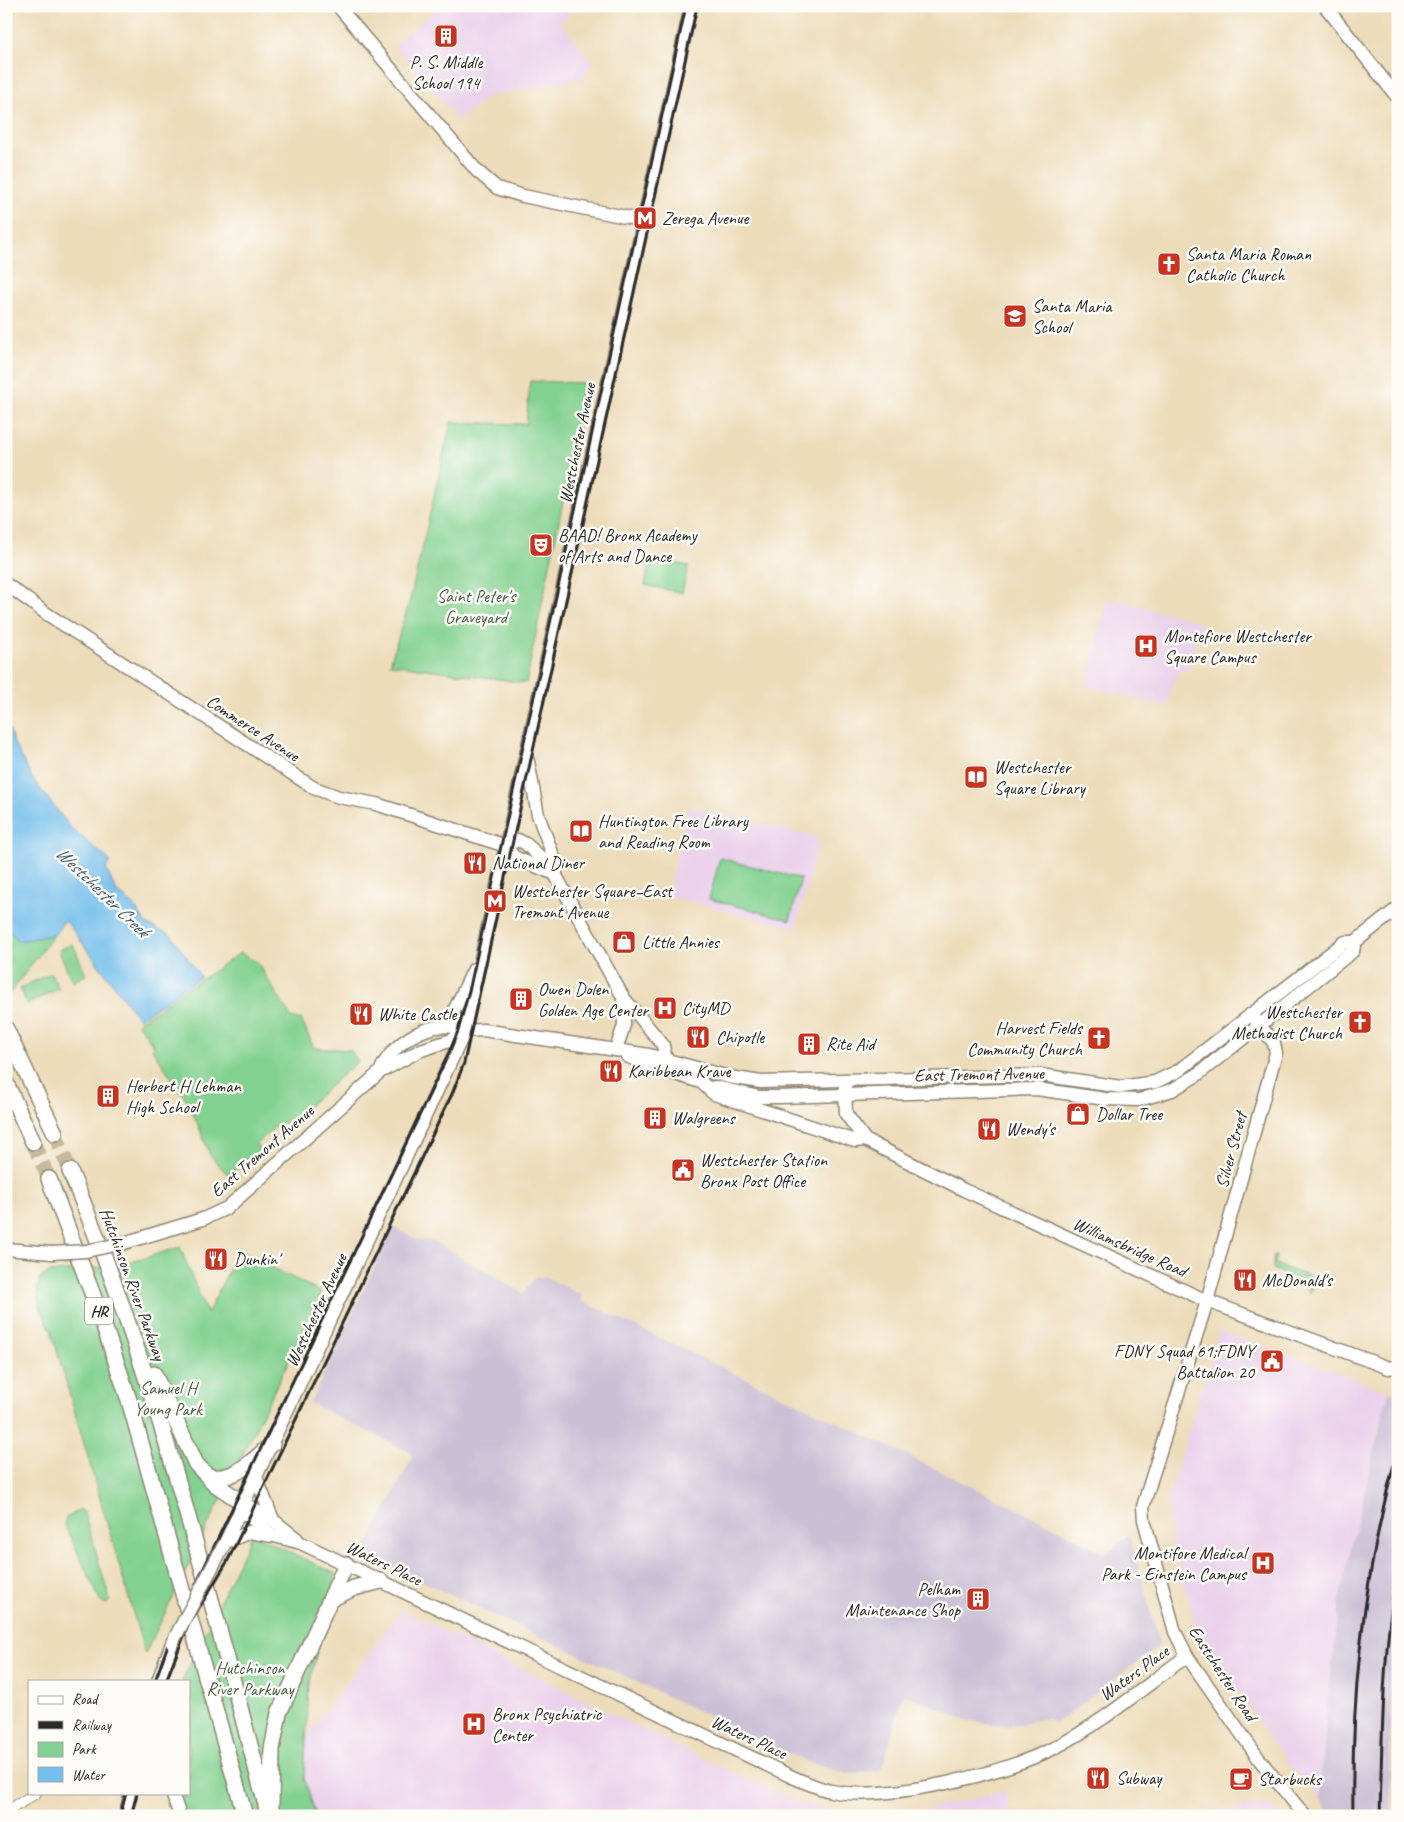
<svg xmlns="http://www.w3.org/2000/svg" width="1404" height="1822" font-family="Caveat,sans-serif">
  <rect width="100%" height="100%" fill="#fdfcf7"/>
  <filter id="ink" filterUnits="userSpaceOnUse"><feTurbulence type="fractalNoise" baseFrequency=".02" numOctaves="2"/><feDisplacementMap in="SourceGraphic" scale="10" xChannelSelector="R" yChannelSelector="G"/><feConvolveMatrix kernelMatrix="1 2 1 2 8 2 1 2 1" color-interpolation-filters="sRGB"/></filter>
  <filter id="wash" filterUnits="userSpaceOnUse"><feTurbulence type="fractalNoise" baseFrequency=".0096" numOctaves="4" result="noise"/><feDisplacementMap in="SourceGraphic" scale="20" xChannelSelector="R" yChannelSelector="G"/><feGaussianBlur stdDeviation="1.12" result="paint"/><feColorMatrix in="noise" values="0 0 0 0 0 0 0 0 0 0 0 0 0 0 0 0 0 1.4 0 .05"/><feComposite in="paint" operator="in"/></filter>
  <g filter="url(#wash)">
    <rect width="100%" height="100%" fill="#eddcba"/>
    <g fill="#ebd1eb">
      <path d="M 440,6 L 565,6 L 571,14 L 560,22 L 594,63 L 586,69 L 583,79 L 490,95 L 458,120 L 394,45 Z"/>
      <path d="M 1108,598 L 1201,622 L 1189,671 L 1179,669 L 1175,682 L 1173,682 L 1166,707 L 1086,685 Z"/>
      <path d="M 689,806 L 819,838 L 796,928 L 667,896 Z"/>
      <path d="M 1219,1331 L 1389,1391 L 1342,1585 L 1330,1682 L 1319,1799 L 1285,1760 L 1197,1631 L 1172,1541 L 1167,1502 Z"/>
      <path d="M 401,1610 L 708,1761 L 804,1805 L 856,1816 L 316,1816 L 304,1778 L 307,1736 Z"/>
      <path d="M 1005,1791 L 1011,1816 L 888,1816 L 914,1812 Z"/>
      <path d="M 1272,1805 L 1280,1816 L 1172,1816 L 1172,1814 Z"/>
    </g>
    <g fill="#cbbfd5">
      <path d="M 393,1227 L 418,1240 L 433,1241 L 523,1293 L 536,1276 L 542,1279 L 544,1276 L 581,1295 L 582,1301 L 915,1459 L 1077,1538 L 1105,1555 L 1129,1534 L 1160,1645 L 1055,1724 L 1048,1718 L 1009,1726 L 970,1721 L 904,1694 L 881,1770 L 847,1774 L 805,1761 L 368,1556 L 365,1549 L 412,1457 L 411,1453 L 310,1403 Z"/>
      <path d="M 1389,1391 L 1398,1394 L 1398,1671 L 1393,1688 L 1390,1733 L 1392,1816 L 1332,1816 L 1319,1799 L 1330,1682 L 1342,1585 Z"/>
    </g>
    <g fill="#83d190" stroke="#577e5e">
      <path d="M 530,381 L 587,383 L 526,683 L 390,664 L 411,596 L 451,422 L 526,424 Z"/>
      <path d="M 650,558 L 688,566 L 682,593 L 645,585 Z"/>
      <path d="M 720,858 L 801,879 L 790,920 L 709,899 Z"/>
      <path d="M 6,927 L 18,941 L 54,935 L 6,998 Z"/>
      <path d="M 73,944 L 86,975 L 72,982 L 59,950 Z"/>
      <path d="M 240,953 L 257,962 L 292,1019 L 301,1019 L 314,1048 L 351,1050 L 358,1061 L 286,1126 L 282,1121 L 256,1144 L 260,1150 L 229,1176 L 210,1155 L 189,1103 L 152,1049 L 155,1047 L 137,1023 Z"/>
      <path d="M 51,973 L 59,989 L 27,1004 L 20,988 Z"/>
      <path d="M 180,1247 L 207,1314 L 239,1250 L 322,1293 L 145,1654 L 51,1330 C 42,1311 33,1299 40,1278 L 49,1273 L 122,1265 Z"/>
      <path d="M 1273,1256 L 1276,1256 L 1274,1264 L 1317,1279 L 1310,1294 L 1307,1290 L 1308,1282 L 1273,1269 Z"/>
      <path d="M 80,1510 L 84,1512 L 110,1600 L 107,1604 L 101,1602 L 64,1524 L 66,1518 Z"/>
      <path d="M 252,1534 L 336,1574 L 309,1685 L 304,1778 L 316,1816 L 186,1816 L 178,1793 L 189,1793 L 189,1681 L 182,1681 Z"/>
    </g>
    <path fill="#73beec" stroke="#4f748c" d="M 6,718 L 13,741 L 32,778 L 70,827 L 110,861 L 106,869 L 117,892 L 133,904 L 146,924 L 171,935 L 201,977 L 139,1019 L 65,920 L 54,935 L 18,941 L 6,927 Z"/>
  </g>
  <g filter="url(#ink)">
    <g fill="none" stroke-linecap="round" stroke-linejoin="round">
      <g stroke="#c6b99d" stroke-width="15" stroke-dasharray="15 8" stroke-linecap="butt">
        <path d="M 55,1133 L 70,1171"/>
        <path d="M 33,1142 L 49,1179"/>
      </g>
      <g stroke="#8c8472" stroke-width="12">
        <path id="minor" d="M 6,1812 L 36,1793"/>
      </g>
      <g stroke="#8c8472" stroke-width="15">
        <g id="major">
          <path d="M 338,6 L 477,171 L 497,188 L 523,196 L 645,221"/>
          <path d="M 1325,6 L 1398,98"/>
          <path d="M 6,584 L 47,614 L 314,788 L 339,797 L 376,804 L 506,846"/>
          <path d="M 528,761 L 538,815 L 557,866 L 556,874"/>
          <path d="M 506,846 L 518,840 L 526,844 L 551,867 L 623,997 L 663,1045 L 668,1072"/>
          <path d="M 506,846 L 514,857 L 550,872"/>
          <path d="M 1251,1014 L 1274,1043 L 1276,1053 L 1207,1301 L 1148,1490 L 1143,1507 L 1144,1520 L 1175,1632 L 1187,1656 L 1259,1759 L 1305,1816"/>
          <path d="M 443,1025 L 452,1015 L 474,969"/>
          <path d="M 616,1050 L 624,1025 L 623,997"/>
          <path d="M 627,1056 L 646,1065 L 701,1082 L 714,1094 L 855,1141 L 865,1140"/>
          <path d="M 380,1072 C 391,1042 435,1015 465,1031"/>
          <path d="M 845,1086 L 846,1114 L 865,1140 L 964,1190 L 1207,1301 L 1389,1368 L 1398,1366"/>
          <path d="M 709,1088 L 716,1087 L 759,1097 L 778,1097 L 1037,1089 L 1105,1099 L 1139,1100 L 1172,1090 L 1197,1075 L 1353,951 L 1355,942 L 1398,908"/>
          <path d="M 124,1243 L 203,1219 L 227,1208 L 380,1072 L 421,1050 L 452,1040 L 465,1031 L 483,1030 L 649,1055 L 729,1077 L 761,1082 L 1041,1075 L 1121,1087 L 1155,1082 L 1178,1071 L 1345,942 L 1355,942"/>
          <path d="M 6,1249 L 52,1253"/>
          <path d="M 256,1477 L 273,1520"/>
          <path d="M 243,1503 L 273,1520 L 297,1539"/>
          <path d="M 240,1510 L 274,1536 L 301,1543 L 788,1775 C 802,1781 816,1788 831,1791 C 887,1802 1005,1774 1056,1747 C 1101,1724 1145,1686 1187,1656"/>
          <path d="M 225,1543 L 465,1031 L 691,6"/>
          <path d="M 225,1543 L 249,1532 L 272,1536"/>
          <path d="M 158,1681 L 172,1643"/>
          <path d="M 172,1793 L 180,1816"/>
          <path d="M 125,1816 L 131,1793"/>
        </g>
      </g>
      <g stroke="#8c8472" stroke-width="18">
        <g id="highway">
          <path d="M 6,1029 L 55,1133"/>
          <path d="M 6,1083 L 33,1142"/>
          <path d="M 70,1171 C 158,1378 210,1599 269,1816"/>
          <path d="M 49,1179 L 100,1314 L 129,1400 L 245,1816"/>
          <path d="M 154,1374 L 196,1464 L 215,1484 L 243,1503"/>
          <path d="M 208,1476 C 234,1483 254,1459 272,1444"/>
          <path d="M 331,1599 L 354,1588 L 381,1581"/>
          <path d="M 271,1807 L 272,1749 L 279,1713 L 346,1564"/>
        </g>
      </g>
      <use href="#minor" stroke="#fff" stroke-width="10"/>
      <use href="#major" stroke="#fff" stroke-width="12"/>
      <use href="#highway" stroke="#fff" stroke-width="15"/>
      <g stroke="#2b2b2b" stroke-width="3">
        <path d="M 155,1681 L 170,1639 L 449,1053 L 458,1031 L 470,987 L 686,6"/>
        <path d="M 166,1681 L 188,1626 L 227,1562 L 252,1511 L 452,1094 L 464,1063 L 697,6"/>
        <path d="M 120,1816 L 126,1793"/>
        <path d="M 131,1816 L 137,1793"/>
        <path d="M 1353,1816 C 1351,1691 1364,1570 1398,1449"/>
        <path d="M 1380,1816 C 1382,1732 1383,1647 1398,1564"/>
      </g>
      <g stroke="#8c8472" stroke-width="15" stroke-linecap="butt">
        <g id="major-bridge">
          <path d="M 52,1253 L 86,1251 L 124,1243"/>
          <path d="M 172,1643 L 225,1543"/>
        </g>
      </g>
      <use href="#major-bridge" stroke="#fff" stroke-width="12"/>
    </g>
  </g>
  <defs>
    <g id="building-square" transform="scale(1.25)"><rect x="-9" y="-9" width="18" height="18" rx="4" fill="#c8321e" stroke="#fdfcf7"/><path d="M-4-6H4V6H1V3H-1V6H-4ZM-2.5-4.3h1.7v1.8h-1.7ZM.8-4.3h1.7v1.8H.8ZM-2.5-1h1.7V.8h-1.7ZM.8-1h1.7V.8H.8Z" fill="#fff"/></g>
    <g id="metro-square" transform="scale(1.25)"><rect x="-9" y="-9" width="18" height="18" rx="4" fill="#c8321e" stroke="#fdfcf7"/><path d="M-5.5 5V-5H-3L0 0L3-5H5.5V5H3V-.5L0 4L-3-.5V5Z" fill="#fff"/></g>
    <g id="church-square" transform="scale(1.25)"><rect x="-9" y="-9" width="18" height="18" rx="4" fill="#c8321e" stroke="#fdfcf7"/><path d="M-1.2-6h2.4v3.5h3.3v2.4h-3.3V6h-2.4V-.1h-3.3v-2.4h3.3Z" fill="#fff"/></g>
    <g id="school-square" transform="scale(1.25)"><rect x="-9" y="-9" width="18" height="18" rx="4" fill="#c8321e" stroke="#fdfcf7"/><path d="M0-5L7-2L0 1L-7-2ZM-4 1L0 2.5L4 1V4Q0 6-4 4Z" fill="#fff"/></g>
    <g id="theatre-square" transform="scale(1.25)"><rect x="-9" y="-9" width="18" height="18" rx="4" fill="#c8321e" stroke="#fdfcf7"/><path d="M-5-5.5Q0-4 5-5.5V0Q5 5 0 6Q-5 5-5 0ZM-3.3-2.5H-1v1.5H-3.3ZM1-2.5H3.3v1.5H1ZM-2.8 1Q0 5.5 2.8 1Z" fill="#fff"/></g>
    <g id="hospital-square" transform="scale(1.25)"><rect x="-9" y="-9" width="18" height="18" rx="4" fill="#c8321e" stroke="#fdfcf7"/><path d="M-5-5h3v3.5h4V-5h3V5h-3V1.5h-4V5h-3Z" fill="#fff"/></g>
    <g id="library-square" transform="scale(1.25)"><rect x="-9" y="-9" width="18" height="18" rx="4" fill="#c8321e" stroke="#fdfcf7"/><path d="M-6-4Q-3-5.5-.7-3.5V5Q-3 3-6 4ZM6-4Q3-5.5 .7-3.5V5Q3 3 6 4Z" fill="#fff"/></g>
    <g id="restaurant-square" transform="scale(1.25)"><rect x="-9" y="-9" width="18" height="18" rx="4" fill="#c8321e" stroke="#fdfcf7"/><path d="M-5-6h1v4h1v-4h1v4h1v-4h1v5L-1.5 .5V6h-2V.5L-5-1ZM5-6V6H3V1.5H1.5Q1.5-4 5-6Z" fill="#fff"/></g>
    <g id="shop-square" transform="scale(1.25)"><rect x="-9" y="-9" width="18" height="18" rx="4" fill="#c8321e" stroke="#fdfcf7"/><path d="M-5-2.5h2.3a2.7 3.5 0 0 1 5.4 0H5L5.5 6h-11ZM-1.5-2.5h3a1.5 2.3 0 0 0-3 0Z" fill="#fff"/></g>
    <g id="civic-square" transform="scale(1.25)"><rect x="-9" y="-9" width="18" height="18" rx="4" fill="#c8321e" stroke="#fdfcf7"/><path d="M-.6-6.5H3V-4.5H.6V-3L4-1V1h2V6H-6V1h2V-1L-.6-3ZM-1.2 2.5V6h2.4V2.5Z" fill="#fff"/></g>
    <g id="cafe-square" transform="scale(1.25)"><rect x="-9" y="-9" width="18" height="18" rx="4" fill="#c8321e" stroke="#fdfcf7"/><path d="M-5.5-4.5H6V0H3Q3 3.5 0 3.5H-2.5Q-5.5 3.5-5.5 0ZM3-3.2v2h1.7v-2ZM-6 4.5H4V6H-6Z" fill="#fff"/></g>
  </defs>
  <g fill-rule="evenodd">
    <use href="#building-square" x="446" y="36"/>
    <use href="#metro-square" x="645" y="218"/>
    <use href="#church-square" x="1169" y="264"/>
    <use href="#school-square" x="1015" y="316"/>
    <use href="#theatre-square" x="541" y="545"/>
    <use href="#hospital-square" x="1146" y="646"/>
    <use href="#library-square" x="976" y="777"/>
    <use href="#library-square" x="581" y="831"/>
    <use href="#restaurant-square" x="475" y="863"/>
    <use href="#metro-square" x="495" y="901"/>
    <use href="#shop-square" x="624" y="942"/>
    <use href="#building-square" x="521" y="999"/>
    <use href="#hospital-square" x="665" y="1008"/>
    <use href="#restaurant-square" x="361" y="1014"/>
    <use href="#church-square" x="1360" y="1022"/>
    <use href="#restaurant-square" x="698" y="1037"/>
    <use href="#church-square" x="1099" y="1038"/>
    <use href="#building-square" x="809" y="1044"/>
    <use href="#restaurant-square" x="611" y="1071"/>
    <use href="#building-square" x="108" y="1096"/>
    <use href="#shop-square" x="1078" y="1114"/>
    <use href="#building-square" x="655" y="1118"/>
    <use href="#restaurant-square" x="989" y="1129"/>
    <use href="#civic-square" x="683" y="1170"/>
    <use href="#restaurant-square" x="216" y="1259"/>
    <use href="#restaurant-square" x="1245" y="1280"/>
    <use href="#civic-square" x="1272" y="1361"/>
    <use href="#hospital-square" x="1263" y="1563"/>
    <use href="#building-square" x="978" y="1599"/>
    <use href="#hospital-square" x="474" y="1724"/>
    <use href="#restaurant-square" x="1098" y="1778"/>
    <use href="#cafe-square" x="1241" y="1779"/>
  </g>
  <g text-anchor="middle" stroke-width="5" stroke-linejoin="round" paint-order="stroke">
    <rect fill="#fdfcf7" stroke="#6a6a68" stroke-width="1" x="85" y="1297.5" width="28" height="27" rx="4"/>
    <g font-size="16" font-weight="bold" fill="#2b2b2b">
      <text x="99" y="1317">HR</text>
    </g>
    <g font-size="18" fill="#2b2b2b" stroke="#fdfcf7" text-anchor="start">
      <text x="446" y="68" text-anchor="middle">P. S. Middle<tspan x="446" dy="21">School 194</tspan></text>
      <text x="662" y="224">Zerega Avenue</text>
      <text x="1186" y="260">Santa Maria Roman<tspan x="1186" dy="21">Catholic Church</tspan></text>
      <text x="1032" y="312">Santa Maria<tspan x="1032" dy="21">School</tspan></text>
      <text x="558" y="541">BAAD! Bronx Academy<tspan x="558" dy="21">of Arts and Dance</tspan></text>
      <text x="1164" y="642">Montefiore Westchester<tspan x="1164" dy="21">Square Campus</tspan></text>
      <text x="994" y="773">Westchester<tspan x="994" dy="21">Square Library</tspan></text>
      <text x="598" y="827">Huntington Free Library<tspan x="598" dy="21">and Reading Room</tspan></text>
      <text x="492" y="869">National Diner</text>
      <text x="512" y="897">Westchester Square–East<tspan x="512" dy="21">Tremont Avenue</tspan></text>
      <text x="642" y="948">Little Annies</text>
      <text x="538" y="995">Owen Dolen<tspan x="538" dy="21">Golden Age Center</tspan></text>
      <text x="682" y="1014">CityMD</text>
      <text x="1342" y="1018" text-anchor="end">Westchester<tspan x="1342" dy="21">Methodist Church</tspan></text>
      <text x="378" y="1020">White Castle</text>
      <text x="1082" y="1034" text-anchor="end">Harvest Fields<tspan x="1082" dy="21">Community Church</tspan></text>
      <text x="716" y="1043">Chipotle</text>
      <text x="826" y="1050">Rite Aid</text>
      <text x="628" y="1077">Karibbean Krave</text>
      <text x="126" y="1092">Herbert H Lehman<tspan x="126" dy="21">High School</tspan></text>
      <text x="1096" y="1120">Dollar Tree</text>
      <text x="672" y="1124">Walgreens</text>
      <text x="1006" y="1135">Wendy's</text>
      <text x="700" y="1166">Westchester Station<tspan x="700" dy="21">Bronx Post Office</tspan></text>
      <text x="234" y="1265">Dunkin'</text>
      <text x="1262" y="1286">McDonald's</text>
      <text x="1254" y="1357" text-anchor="end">FDNY Squad 61;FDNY<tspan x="1254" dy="21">Battalion 20</tspan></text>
      <text x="1246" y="1559" text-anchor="end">Montifore Medical<tspan x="1246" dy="21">Park - Einstein Campus</tspan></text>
      <text x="960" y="1595" text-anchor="end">Pelham<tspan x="960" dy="21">Maintenance Shop</tspan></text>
      <text x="492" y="1720">Bronx Psychiatric<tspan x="492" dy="21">Center</tspan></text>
      <text x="1116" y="1784">Subway</text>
      <text x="1258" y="1785">Starbucks</text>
    </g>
    <g font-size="18" fill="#2b2b2b" stroke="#fdfcf7">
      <text transform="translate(577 443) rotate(-78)" y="6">Westchester Avenue</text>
      <text transform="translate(253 728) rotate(33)" y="6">Commerce Avenue</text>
      <text transform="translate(979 1074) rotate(-1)" y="6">East Tremont Avenue</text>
      <text transform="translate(1231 1150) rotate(-75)" y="6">Silver Street</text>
      <text transform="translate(262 1151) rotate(-41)" y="6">East Tremont Avenue</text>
      <text transform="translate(1130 1247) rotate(24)" y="6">Williamsbridge Road</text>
      <text transform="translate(133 1284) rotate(70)" y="6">Hutchinson River Parkway</text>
      <text transform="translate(316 1310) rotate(-65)" y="6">Westchester Avenue</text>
      <text transform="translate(384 1563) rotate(26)" y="6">Waters Place</text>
      <text transform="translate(1134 1673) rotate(-36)" y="6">Waters Place</text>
      <text transform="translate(1223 1673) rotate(57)" y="6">Eastchester Road</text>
      <text transform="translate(749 1737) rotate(25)" y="6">Waters Place</text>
    </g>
    <g font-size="18" fill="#455d49" stroke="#fdfcf7">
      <text x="476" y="602">Saint Peter's<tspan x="476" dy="21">Graveyard</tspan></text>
      <text x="168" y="1394">Samuel H<tspan x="168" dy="21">Young Park</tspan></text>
      <text x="250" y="1674">Hutchinson<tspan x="250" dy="21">River Parkway</tspan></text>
    </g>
    <g font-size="19" font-style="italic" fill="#445e6f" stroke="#fdfcf7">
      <text transform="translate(103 891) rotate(44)" y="7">Westchester Creek</text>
    </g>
  </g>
  <rect width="1404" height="1822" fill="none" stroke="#fdfcf7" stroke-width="25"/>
  <rect x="28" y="1680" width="162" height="115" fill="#fdfcf7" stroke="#a9a8a5"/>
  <rect x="38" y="1696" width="25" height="8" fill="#ffffff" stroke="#a9a8a5"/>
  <text x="72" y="1704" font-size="15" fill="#2b2b2b">Road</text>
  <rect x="38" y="1721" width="25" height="8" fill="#2b2b2b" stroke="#a9a8a5"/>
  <text x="72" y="1730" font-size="15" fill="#2b2b2b">Railway</text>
  <rect x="38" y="1742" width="25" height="15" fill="#83d190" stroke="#a9a8a5"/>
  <text x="72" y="1754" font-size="15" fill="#2b2b2b">Park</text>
  <rect x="38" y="1767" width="25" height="15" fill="#73beec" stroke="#a9a8a5"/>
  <text x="72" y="1780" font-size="15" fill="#2b2b2b">Water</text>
</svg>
